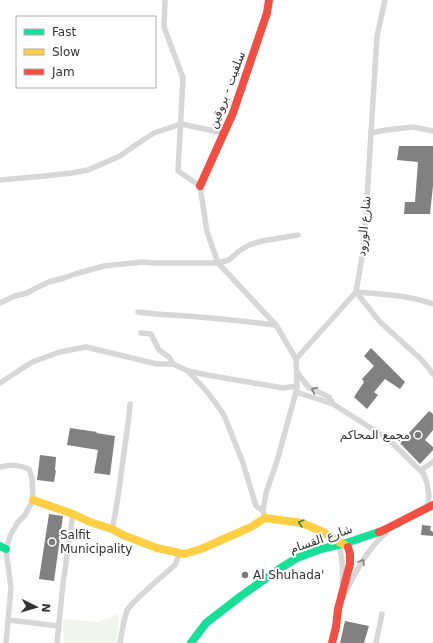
<svg xmlns="http://www.w3.org/2000/svg" width="433" height="643" font-family="'DejaVu Sans','Noto Sans Arabic',sans-serif">
  <rect width="100%" height="100%" fill="#fff"/>
  <path fill="#f1f5ed" d="M 119,614 L 117,643 L 64,643 L 63,619 L 98,622 Z"/>
  <g fill="#818181">
    <path d="M 399,146 L 433,146 L 433,186 L 430,214 L 404,214 L 405,202 L 415,202 L 418,162 L 397,160 Z"/>
    <path d="M 371,348 L 405,382 L 400,389 L 385,379 L 374,392 L 378,395 L 367,409 L 354,397 L 364,382 L 362,379 L 374,366 L 364,356 Z"/>
    <path d="M 429,411 L 433,414 L 433,430 L 425,440 L 433,447 L 433,450 L 420,464 L 400,443 Z"/>
    <path d="M 70,428 L 97,432 L 96,433 L 115,436 L 110,475 L 94,473 L 98,450 L 67,445 Z"/>
    <path d="M 40,455 L 56,457 L 55,470 L 56,471 L 54,482 L 37,480 Z"/>
    <path d="M 49,514 L 63,516 L 54,581 L 39,579 Z"/>
    <path d="M 422,525 L 431,526 L 430,530 L 433,532 L 433,536 L 421,535 Z"/>
    <path d="M 345,621 L 369,626 L 364,643 L 340,643 Z"/>
  </g>
  <g fill="none" stroke-linecap="round" stroke-linejoin="round">
    <g stroke="#d7d7d7" stroke-width="5.5">
      <path d="M 165,0 L 164,27 L 183,78 L 178,171 L 200,186 L 207,232 L 218,263 L 276,325 L 296,359"/>
      <path d="M 371,133 L 377,36 L 385,0"/>
      <path d="M 0,180 L 45,176 L 72,173 L 88,170 L 120,156 L 134,146 L 154,133 L 181,124 L 224,133"/>
      <path d="M 356,292 L 380,322 L 421,359 L 433,374"/>
      <path d="M 356,292 C 382,294 408,295 433,304"/>
      <path d="M 0,303 L 15,296 L 27,293 L 38,287 L 49,282 L 64,278 L 75,274 L 104,266 L 143,262 L 154,263 L 218,263 L 229,260 L 239,251 L 249,245 L 262,241 L 298,235"/>
      <path d="M 138,312 C 158,315 179,315 199,317 C 225,319 250,322 276,325"/>
      <path d="M 141,333 L 151,334 L 159,350 L 169,357 L 173,364"/>
      <path d="M 296,359 L 356,292 L 363,251 L 366,215 L 371,133 L 386,130 L 413,127 L 433,131"/>
      <path d="M 188,371 L 209,394 L 224,415 L 243,463 L 256,506 L 263,511 L 265,518"/>
      <path d="M 297,372 L 308,387 L 329,397 L 333,404"/>
      <path d="M 0,383 L 32,362 L 60,352 L 86,347 L 157,364 L 173,364 L 188,371 L 207,375 L 283,388 L 297,386"/>
      <path d="M 296,392 L 333,404 L 388,439 L 423,473 L 427,483 L 429,496 L 428,504 L 425,509"/>
      <path d="M 0,467 C 12,464 18,465 29,469 L 32,478 L 33,500 L 25,515 L 18,522 L 10,536 L 6,549 L 11,588 L 6,643"/>
      <path d="M 421,470 L 433,462"/>
      <path d="M 263,511 L 266,493 L 277,461 L 296,392 L 297,386 L 296,359"/>
      <path d="M 112,529 C 118,504 120,479 124,453 C 126,437 129,421 130,404"/>
      <path d="M 339,545 C 342,557 344,569 342,582"/>
      <path d="M 344,595 C 356,572 366,550 386,533"/>
      <path d="M 9,620 L 59,626"/>
      <path d="M 57,643 L 63,583 L 73,514"/>
      <path d="M 120,643 L 124,621 L 127,610 L 134,602 L 152,585 L 175,565 L 180,553"/>
      <path d="M 376,643 L 382,614"/>
    </g>
    <g stroke="#16e098" stroke-width="8">
      <path d="M 0,546 L 6,549"/>
      <path d="M 191,643 L 206,623 L 241,596 L 279,569 L 297,558 L 321,549 L 346,543 L 379,532"/>
    </g>
    <path stroke="#ffcf43" stroke-width="8" d="M 33,500 L 73,514 L 90,522 L 112,529 L 123,535 L 157,548 L 184,554 L 201,549 L 251,527 L 265,518 L 302,523 L 321,531 L 348,547"/>
    <g stroke="#f24e42" stroke-width="8">
      <path d="M 200,186 L 233,113 L 267,13 L 269,0"/>
      <path d="M 379,532 L 384,530 L 433,505"/>
      <path d="M 332,643 L 336,627 L 338,609 L 350,564 L 350,554 L 348,547"/>
    </g>
  </g>
  <defs><path id="oneway-chevron" d="M-2-3.5L2.5 0L-2 3.5" fill="none" stroke-width="1.6" stroke-linecap="round" stroke-linejoin="round"/></defs>
  <g stroke="#7d7d7d">
    <use href="#oneway-chevron" transform="translate(314 390) rotate(-156)"/>
    <use href="#oneway-chevron" transform="translate(362 562) rotate(-59)"/>
  </g>
  <use stroke="#268160" href="#oneway-chevron" transform="translate(301 523) rotate(-165)"/>
  <g fill="#7a7a7a" stroke="#fff" stroke-width="1.5">
    <circle cx="418" cy="435" r="4"/>
    <circle cx="52" cy="542" r="4"/>
    <circle cx="245" cy="575" r="4"/>
  </g>
  <g text-anchor="middle" stroke-width="4" stroke-linejoin="round" paint-order="stroke">
    <g font-size="12" fill="#333" stroke="#fff">
      <text transform="translate(227 90) rotate(-69)" y="4">سلفيت - بروقين</text>
      <text transform="translate(364 226) rotate(-85)" y="4">شارع الورود</text>
      <text transform="translate(321 539) rotate(-19)" y="4">شارع القسام</text>
    </g>
    <g font-size="12" fill="#333" stroke="#fff" text-anchor="start">
      <text x="410" y="439" text-anchor="end">مجمع المحاكم</text>
      <text x="60" y="539">Salfit<tspan x="60" dy="14">Municipality</tspan></text>
      <text x="253" y="579">Al Shuhada'</text>
    </g>
  </g>
  <rect x="16" y="16" width="140" height="72" fill="#ffffff" stroke="#adadad"/>
  <rect x="24" y="29" width="20" height="6" fill="#16e098" stroke="#adadad"/>
  <text x="52" y="36" font-size="12" fill="#333333">Fast</text>
  <rect x="24" y="49" width="20" height="6" fill="#ffcf43" stroke="#adadad"/>
  <text x="52" y="56" font-size="12" fill="#333333">Slow</text>
  <rect x="24" y="69" width="20" height="6" fill="#f24e42" stroke="#adadad"/>
  <text x="52" y="76" font-size="12" fill="#333333">Jam</text>
  <g transform="translate(36 607) rotate(95)" stroke="#ffffff" stroke-width="3" paint-order="stroke">
  <path d="M0-3L7 15L0 10L-7 15Z" fill="#333333"/>
  <text y="-6" font-size="11" font-weight="bold" text-anchor="middle" fill="#333333">N</text>
  </g>
</svg>
